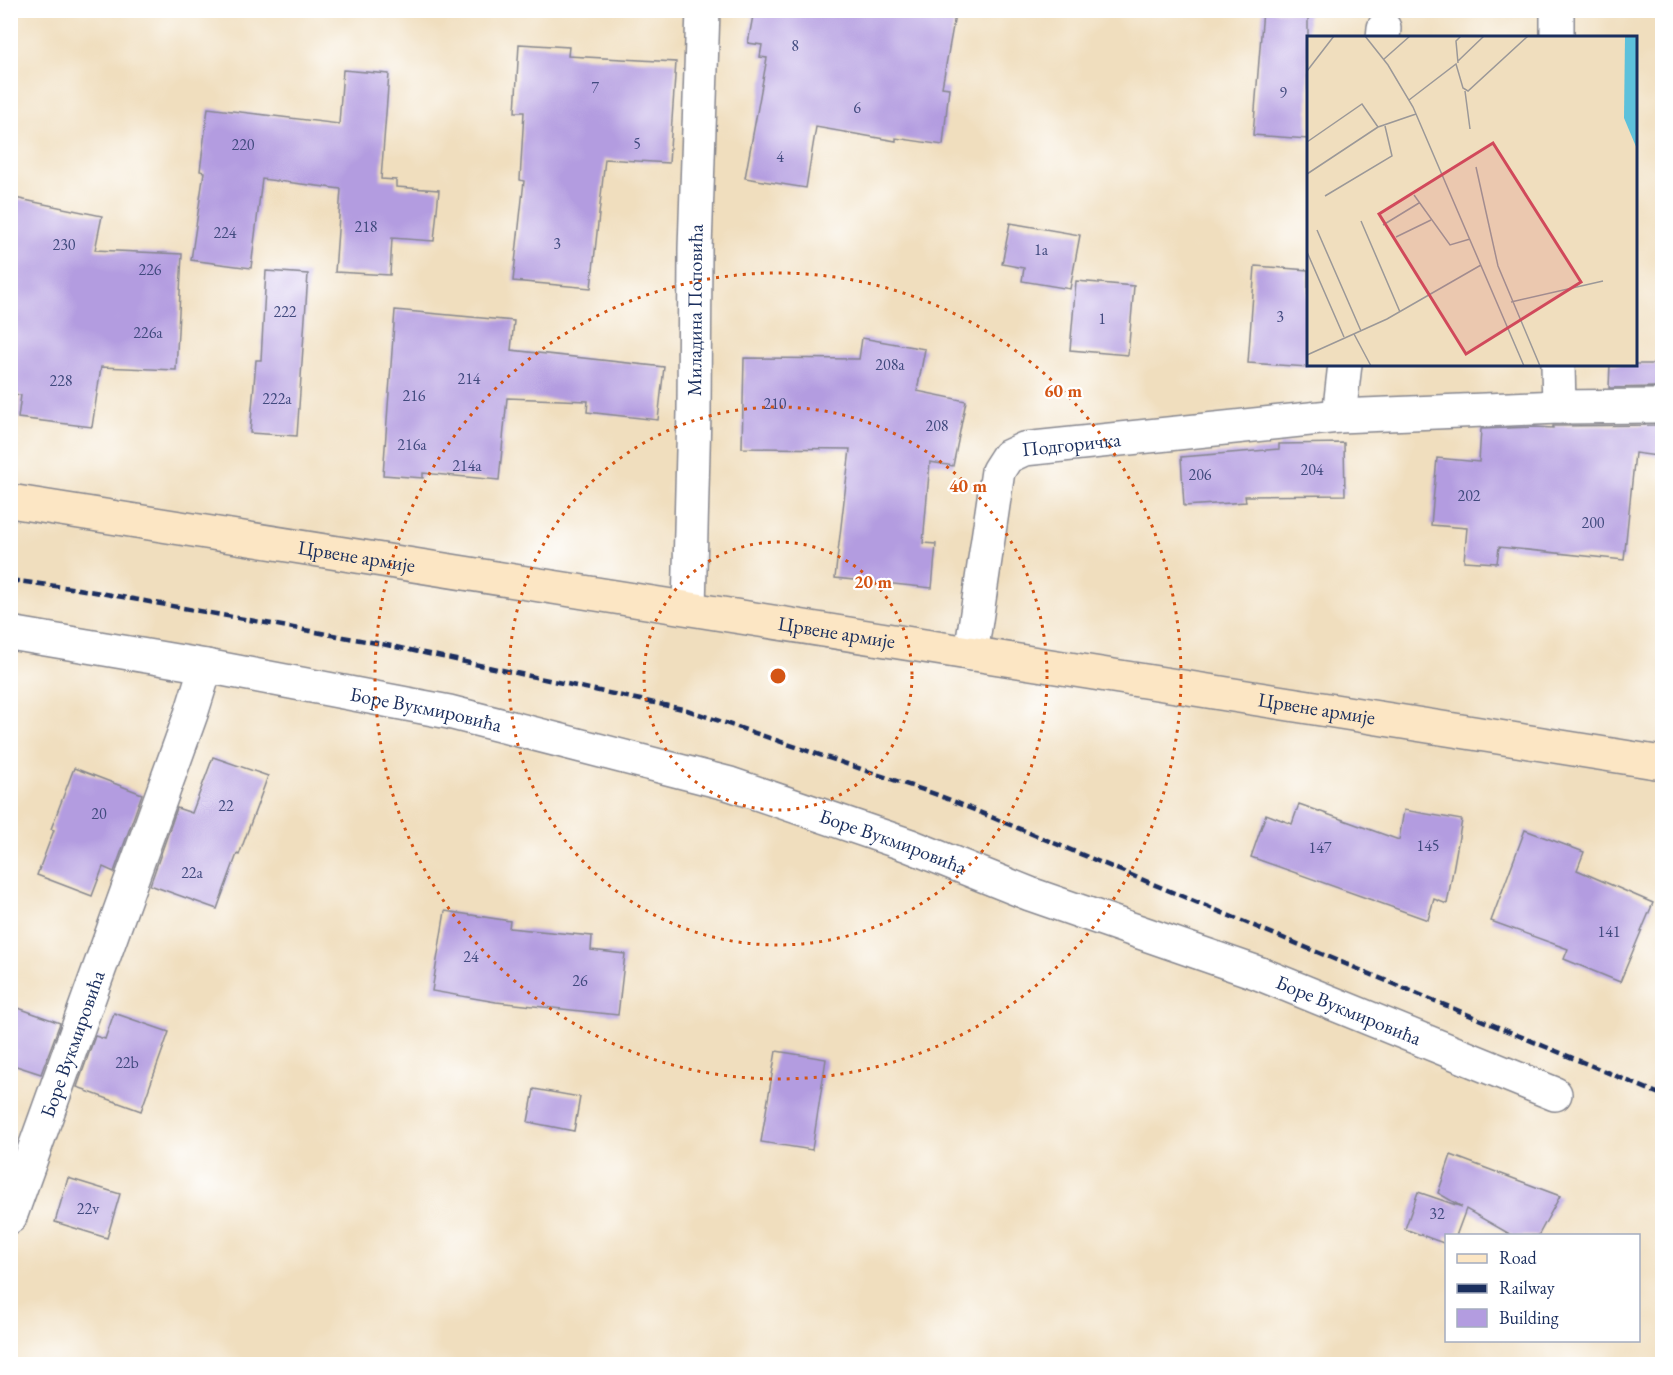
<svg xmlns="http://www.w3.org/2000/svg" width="1673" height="1375" font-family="'EB Garamond',serif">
  <rect width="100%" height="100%" fill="#fff"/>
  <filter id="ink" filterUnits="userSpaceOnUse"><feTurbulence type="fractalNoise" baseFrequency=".0167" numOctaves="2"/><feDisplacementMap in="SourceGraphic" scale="12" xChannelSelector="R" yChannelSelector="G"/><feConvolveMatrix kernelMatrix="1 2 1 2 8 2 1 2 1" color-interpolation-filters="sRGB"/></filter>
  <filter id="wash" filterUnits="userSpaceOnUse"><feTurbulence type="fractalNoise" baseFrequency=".008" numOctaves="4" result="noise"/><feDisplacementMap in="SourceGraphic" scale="24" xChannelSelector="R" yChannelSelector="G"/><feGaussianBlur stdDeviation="1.35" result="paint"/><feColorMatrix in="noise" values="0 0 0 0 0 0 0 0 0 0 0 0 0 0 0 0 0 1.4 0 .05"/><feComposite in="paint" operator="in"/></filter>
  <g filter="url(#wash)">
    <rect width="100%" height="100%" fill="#f0debe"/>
    <g id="blocks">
      <g fill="#b39ce0">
        <path d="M 754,10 L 956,10 L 942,87 L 949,88 L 943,145 L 896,138 L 896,141 L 816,127 L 806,188 L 745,178 L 767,58 L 760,57 L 762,45 L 748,43 Z"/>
        <path d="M 1263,10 L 1308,13 L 1308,139 L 1253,135 Z"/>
        <path d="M 519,44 L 569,47 L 568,56 L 676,62 L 669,163 L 605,159 L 591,288 L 513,281 L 524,181 L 520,180 L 524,112 L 515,112 Z"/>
        <path d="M 343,70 L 389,74 L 381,179 L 396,180 L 396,187 L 439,190 L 434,241 L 392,238 L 390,275 L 335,272 L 341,189 L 262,179 L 251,268 L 191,260 L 204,172 L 200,171 L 208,108 L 339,124 Z"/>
        <path d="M 10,197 L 102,216 L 95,250 L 182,254 L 176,370 L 101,367 L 92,427 L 18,418 L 21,395 L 10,394 Z"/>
        <path d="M 1010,223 L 1080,235 L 1070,289 L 1022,281 L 1024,268 L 1002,264 Z"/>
        <path d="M 1255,266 L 1308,270 L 1308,367 L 1248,363 Z"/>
        <path d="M 266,271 L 308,274 L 297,436 L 250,433 L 256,360 L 261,360 Z"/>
        <path d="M 1076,281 L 1134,286 L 1128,355 L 1070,350 Z"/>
        <path d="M 395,310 L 514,321 L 511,350 L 664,367 L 658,420 L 587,412 L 588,401 L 507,398 L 499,480 L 423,473 L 423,478 L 383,475 Z"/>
        <path d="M 862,338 L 925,349 L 917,391 L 966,401 L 953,466 L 930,462 L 923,543 L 936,544 L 932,588 L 835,578 L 850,449 L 742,448 L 744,358 L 859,359 Z"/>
        <path d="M 1610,364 L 1662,364 L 1662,389 L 1654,387 L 1609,388 Z"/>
        <path d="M 1662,423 L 1657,456 L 1635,453 L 1624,560 L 1499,547 L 1497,563 L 1464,561 L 1467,528 L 1431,525 L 1437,458 L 1479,462 L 1481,429 L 1535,427 L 1553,428 L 1553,426 L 1559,426 L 1654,425 Z"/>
        <path d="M 1344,443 L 1345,495 L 1245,496 L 1246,502 L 1184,506 L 1181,457 L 1279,449 L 1279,444 Z"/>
        <path d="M 213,757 L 268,776 L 239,855 L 237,854 L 217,909 L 150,885 L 177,808 L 192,813 Z"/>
        <path d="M 74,768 L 142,794 L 114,872 L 103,867 L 92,896 L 37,875 L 54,830 L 51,829 Z"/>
        <path d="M 1299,804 L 1399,840 L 1404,810 L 1462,820 L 1447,904 L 1434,899 L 1428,920 L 1251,857 L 1266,814 L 1292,824 Z"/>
        <path d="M 1525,830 L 1584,852 L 1577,870 L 1653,903 L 1620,982 L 1564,959 L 1568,949 L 1491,921 Z"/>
        <path d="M 445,911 L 510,921 L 509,928 L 592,936 L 591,950 L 625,954 L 618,1015 L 496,1002 L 432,991 Z"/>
        <path d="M 10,1005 L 60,1023 L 41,1074 L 10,1064 Z"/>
        <path d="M 114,1013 L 169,1032 L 141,1111 L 86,1091 L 86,1090 L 77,1087 L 95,1036 L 105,1039 Z"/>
        <path d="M 776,1051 L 826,1059 L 812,1150 L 761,1142 Z"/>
        <path d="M 534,1089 L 580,1097 L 574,1131 L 528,1122 Z"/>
        <path d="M 1451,1155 L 1560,1196 L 1538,1236 L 1513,1236 L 1466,1209 L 1456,1236 L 1446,1236 L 1446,1244 L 1405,1229 L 1418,1192 L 1462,1207 L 1438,1193 Z"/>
        <path d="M 68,1178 L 120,1194 L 107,1238 L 55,1222 Z"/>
      </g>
    </g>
  </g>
  <g filter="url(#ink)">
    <use href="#blocks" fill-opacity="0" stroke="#86868e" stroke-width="1.5"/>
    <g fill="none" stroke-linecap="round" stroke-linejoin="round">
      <g stroke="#86868e" stroke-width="36">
        <g id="street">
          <path d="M 1557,10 L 1557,38"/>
          <path d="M 1383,38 L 1384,28"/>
          <path d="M 1558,364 L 1559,407"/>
          <path d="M 1339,416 L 1345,364"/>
          <path id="s1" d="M 689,608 L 694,412 L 695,248 L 703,10"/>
          <path id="s2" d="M 10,633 L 206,666 L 449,712 L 730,784 L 908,845 L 1030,894 L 1258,973 L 1555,1094"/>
          <path id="s3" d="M 971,654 L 998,471 L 1007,457 L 1024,449 L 1339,416 L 1559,407 L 1654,406"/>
          <path id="s4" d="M 10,1217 L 191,714 L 206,666"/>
        </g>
      </g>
      <g stroke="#86868e" stroke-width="36">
        <g id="secondary">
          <path id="s5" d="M 10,501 L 1662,763"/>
        </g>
      </g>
      <use href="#street" stroke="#fff" stroke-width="33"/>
      <use href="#secondary" stroke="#fce6c4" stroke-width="33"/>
      <path stroke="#1b2f5e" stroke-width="4.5" stroke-dasharray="9 4.5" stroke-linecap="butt" d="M 10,580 L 78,589 L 382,644 L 687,710 L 938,795 L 1662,1095"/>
    </g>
  </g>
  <g fill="none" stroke="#d45514" stroke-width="3" stroke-dasharray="3 6">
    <circle cx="778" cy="676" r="134"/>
    <circle cx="778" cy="676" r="269"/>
    <circle cx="778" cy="676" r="403"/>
  </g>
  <g text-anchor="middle" stroke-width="4.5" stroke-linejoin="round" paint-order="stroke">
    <g font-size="16" fill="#414a7e">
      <text x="795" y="51">8</text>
      <text x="595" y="93">7</text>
      <text x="1283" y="98">9</text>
      <text x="857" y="113">6</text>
      <text x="637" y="149">5</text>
      <text x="243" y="150">220</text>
      <text x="780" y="162">4</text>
      <text x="366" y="232">218</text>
      <text x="225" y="238">224</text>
      <text x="557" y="249">3</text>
      <text x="64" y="250">230</text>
      <text x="1041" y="255">1a</text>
      <text x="150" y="275">226</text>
      <text x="285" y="317">222</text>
      <text x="1280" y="322">3</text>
      <text x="1102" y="324">1</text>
      <text x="148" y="338">226a</text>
      <text x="890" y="370">208a</text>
      <text x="469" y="384">214</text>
      <text x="61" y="386">228</text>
      <text x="414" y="401">216</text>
      <text x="277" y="404">222a</text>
      <text x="775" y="409">210</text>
      <text x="937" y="431">208</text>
      <text x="412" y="450">216a</text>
      <text x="467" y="471">214a</text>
      <text x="1312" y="475">204</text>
      <text x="1200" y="480">206</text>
      <text x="1469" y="501">202</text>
      <text x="1593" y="528">200</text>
      <text x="226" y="811">22</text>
      <text x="99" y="819">20</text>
      <text x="1428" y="851">145</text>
      <text x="1320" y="853">147</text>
      <text x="192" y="878">22a</text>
      <text x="1609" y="937">141</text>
      <text x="471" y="962">24</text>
      <text x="580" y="986">26</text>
      <text x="127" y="1068">22b</text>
      <text x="88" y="1214">22v</text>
      <text x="1437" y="1219">32</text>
    </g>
    <g font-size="20" fill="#1b2f5e" stroke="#fff">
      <text dy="7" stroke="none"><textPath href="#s1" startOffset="298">Миладина Поповића</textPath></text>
      <text dy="7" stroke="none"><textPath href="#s3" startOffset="268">Подгоричка</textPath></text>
      <text dy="7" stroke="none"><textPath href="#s5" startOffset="351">Црвене армије</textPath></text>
      <text dy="7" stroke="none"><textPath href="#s5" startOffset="837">Црвене армије</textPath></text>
      <text dy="7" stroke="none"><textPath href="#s2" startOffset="423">Боре Вукмировића</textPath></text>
      <text dy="7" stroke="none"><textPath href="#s5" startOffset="1323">Црвене армије</textPath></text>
      <text dy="7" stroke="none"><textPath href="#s2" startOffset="909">Боре Вукмировића</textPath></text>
      <text dy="7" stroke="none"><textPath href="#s2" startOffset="1395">Боре Вукмировића</textPath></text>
      <text dy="7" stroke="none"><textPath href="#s4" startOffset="184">Боре Вукмировића</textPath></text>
    </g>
  </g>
  <g transform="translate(1307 36)">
    <rect width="330" height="330" fill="#f0debe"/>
    <path d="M 318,0 L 330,0 L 330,113 L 317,82 Z" fill="#5dc1db"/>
    <path fill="none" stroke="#9b9898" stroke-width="1.5" d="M 58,0 L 81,29 L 106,71 L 217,330M 77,23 L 103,0M 151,25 L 177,0M 151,27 L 149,5 L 154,0M 0,35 L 27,0M 158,55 L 163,93M 102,64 L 149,28 L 156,52 L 161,55 L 221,0M 0,106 L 55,68 L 71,91 L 109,78M 169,131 L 191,230 L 233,330M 0,138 L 71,91M 107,159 L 143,209 L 163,203M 18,160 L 85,120 L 78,90M 54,185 L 93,276M 76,189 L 112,167M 10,194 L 54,295M 89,201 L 124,184M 0,216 L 37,301M 204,266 L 296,245M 47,298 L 64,330M 0,319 L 80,283 L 174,229"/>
    <path fill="#d1495b" fill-opacity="0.15" stroke="#d1495b" stroke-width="3" d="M 186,107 L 274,246 L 159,318 L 72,178 Z"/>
    <rect width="330" height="330" fill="none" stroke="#1b2f5e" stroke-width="3"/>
  </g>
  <circle cx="778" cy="676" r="9" fill="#d45514" stroke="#fff" stroke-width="3"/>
  <g font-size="18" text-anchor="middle" font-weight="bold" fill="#d45514" stroke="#fff" stroke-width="4.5" stroke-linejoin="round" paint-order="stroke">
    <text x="1063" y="397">60 m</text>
    <text x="968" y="492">40 m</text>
    <text x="873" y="588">20 m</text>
  </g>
  <rect width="1673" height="1375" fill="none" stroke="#fff" stroke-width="36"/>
  <rect x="1445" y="1234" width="195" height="108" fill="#ffffff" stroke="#a4acbf" stroke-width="1.5"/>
  <rect x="1457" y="1254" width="30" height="9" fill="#fce6c4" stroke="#a4acbf" stroke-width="1.5"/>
  <text x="1499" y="1264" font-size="18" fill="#1b2f5e">Road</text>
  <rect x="1457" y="1284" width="30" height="9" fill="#1b2f5e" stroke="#a4acbf" stroke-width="1.5"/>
  <text x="1499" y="1294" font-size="18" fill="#1b2f5e">Railway</text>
  <rect x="1457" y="1309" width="30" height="18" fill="#b39ce0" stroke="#a4acbf" stroke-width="1.5"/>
  <text x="1499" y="1324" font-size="18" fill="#1b2f5e">Building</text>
</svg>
